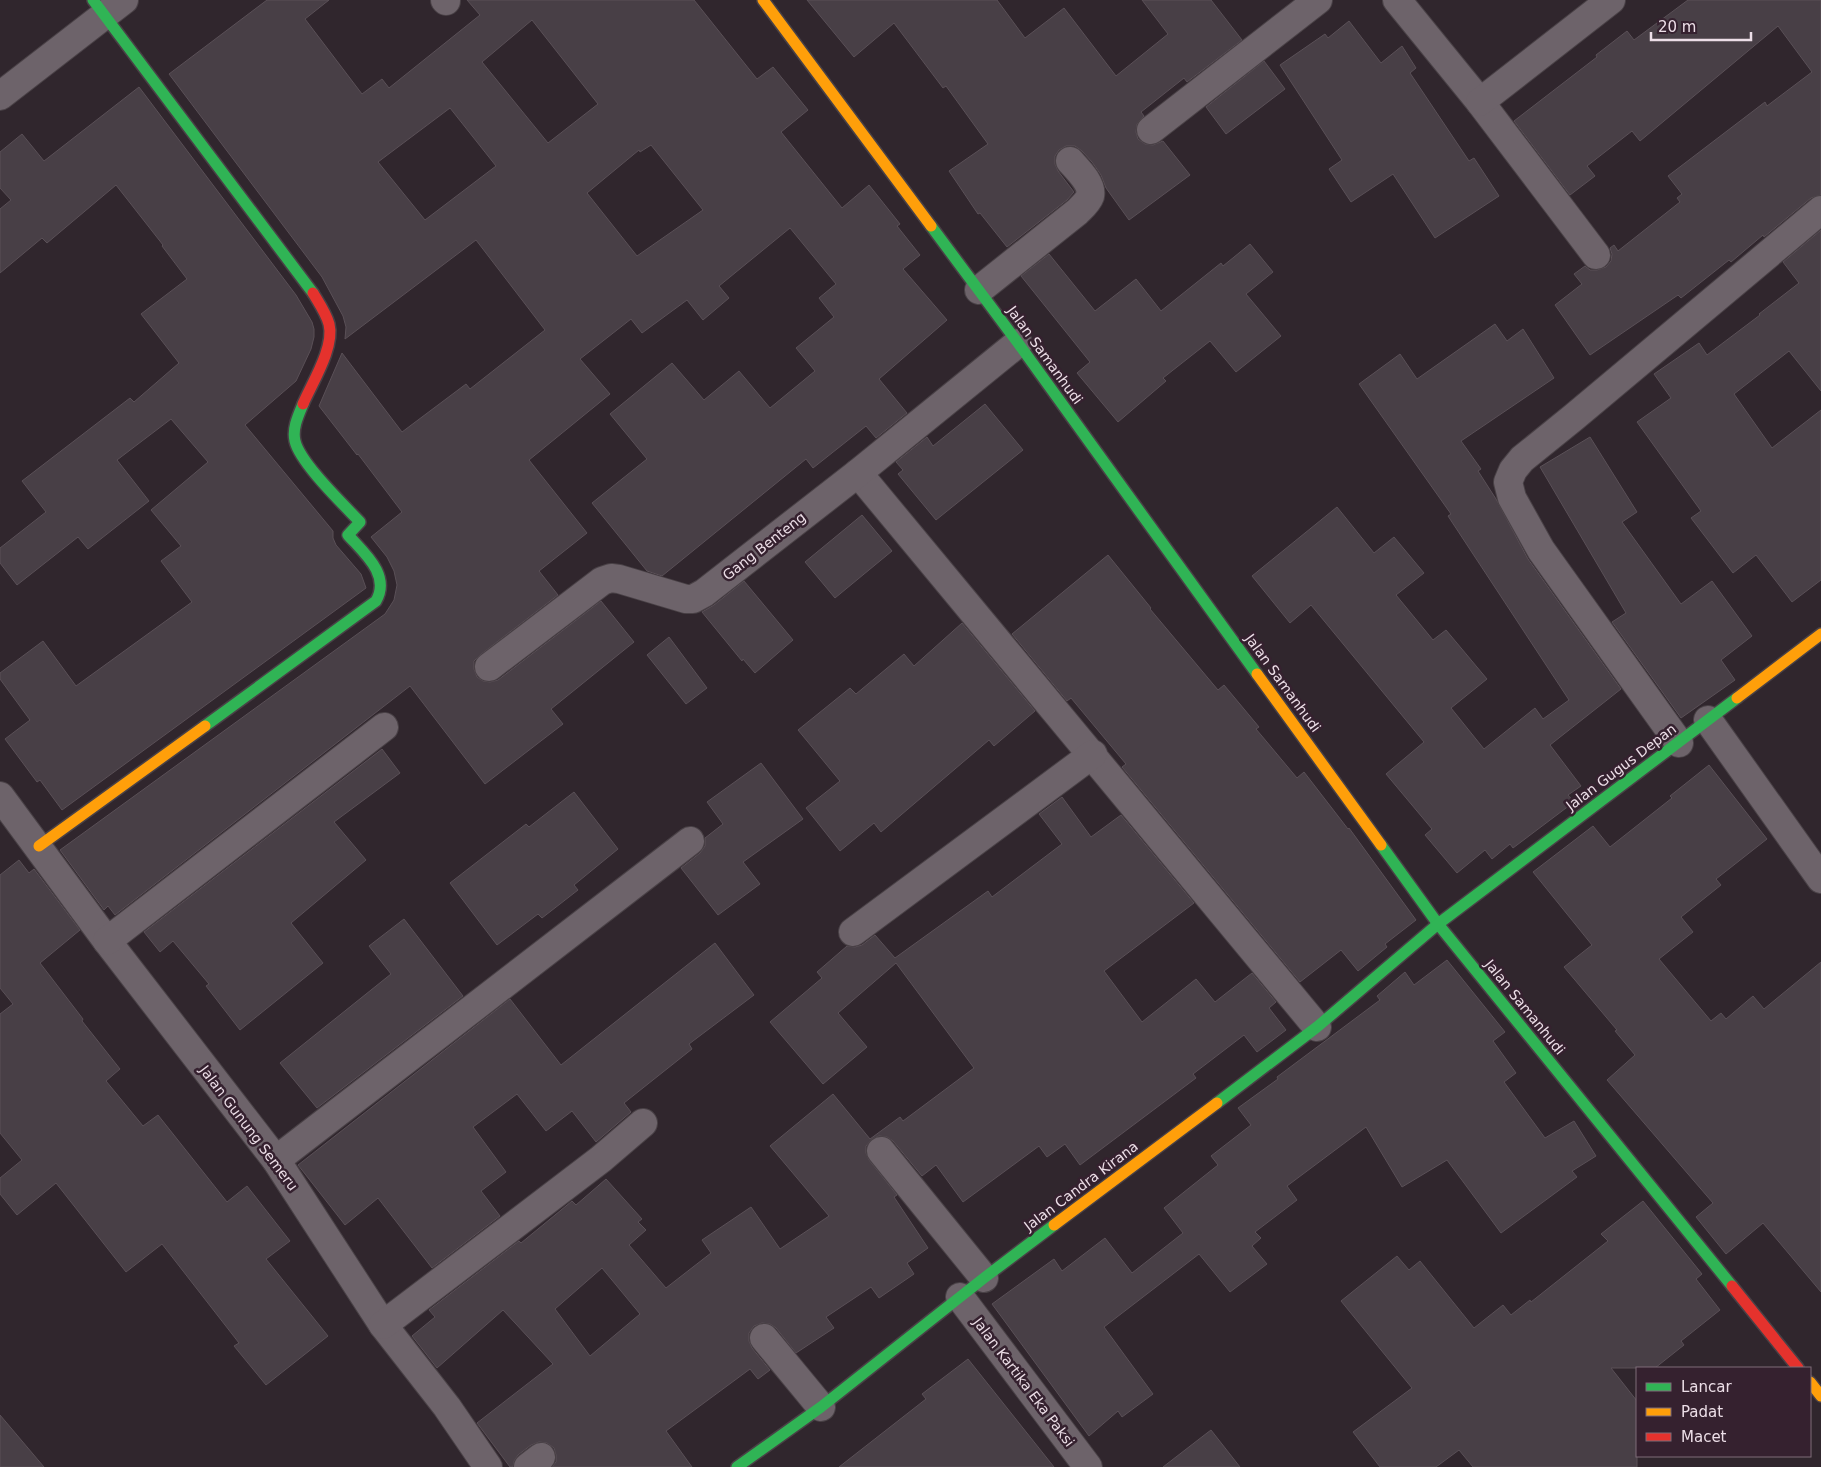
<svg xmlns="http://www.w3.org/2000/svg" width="1821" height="1467" font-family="'DejaVu Sans',sans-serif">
  <rect width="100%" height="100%" fill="#30262d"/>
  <g fill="#483f46" stroke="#5a5057" fill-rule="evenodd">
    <path d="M 267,0 L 329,0 L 305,19 L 362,94 L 382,79 L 389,88 L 480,15 L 467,0 L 694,0 L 757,79 L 773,67 L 808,110 L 781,132 L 842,208 L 869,185 L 900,224 L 897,226 L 920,255 L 903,269 L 947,320 L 879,379 L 907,413 L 876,438 L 866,426 L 813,468 L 806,459 L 662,576 L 647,571 L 592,503 L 647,459 L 610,414 L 672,363 L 704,400 L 739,371 L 770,408 L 815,371 L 796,348 L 834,317 L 819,298 L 836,284 L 790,228 L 719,286 L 729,298 L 703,320 L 687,300 L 642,333 L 631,319 L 580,359 L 610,394 L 529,460 L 587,533 L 539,571 L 558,595 L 480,655 L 474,661 L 474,669 L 477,677 L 483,681 L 490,682 L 498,680 L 601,601 L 634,642 L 551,709 L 563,724 L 485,784 L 410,686 L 115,915 L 108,906 L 104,910 L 60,850 L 385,614 L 394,600 L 397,585 L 394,571 L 387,557 L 371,537 L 402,512 L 358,454 L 357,455 L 319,406 L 342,353 L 402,432 L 466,384 L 470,389 L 545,330 L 476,240 L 345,339 L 346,327 L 343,316 L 322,277 L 169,74 ZM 532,20 L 598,104 L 548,143 L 482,62 ZM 450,108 L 496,166 L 425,220 L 378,162 ZM 651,145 L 703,210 L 637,256 L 587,193 L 639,150 L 640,152 Z"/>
    <path d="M 807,0 L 997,0 L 1025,38 L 1064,8 L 1116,76 L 1168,34 L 1142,0 L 1211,0 L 1242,40 L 1187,82 L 1184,78 L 1141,112 L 1144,116 L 1137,124 L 1136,132 L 1138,139 L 1145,144 L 1153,145 L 1163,141 L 1190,175 L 1129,220 L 1106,188 L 1101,175 L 1092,162 L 1082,151 L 1075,146 L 1066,146 L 1059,150 L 1055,156 L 1055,164 L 1058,171 L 1074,192 L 1067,200 L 1007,247 L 980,213 L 978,214 L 949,171 L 988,144 L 946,86 L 943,88 L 894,23 L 854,57 Z"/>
    <path d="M 1688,0 L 1821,0 L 1821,195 L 1811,198 L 1764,237 L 1763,235 L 1731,262 L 1729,260 L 1681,298 L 1678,295 L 1590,355 L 1555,305 L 1582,284 L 1574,274 L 1585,266 L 1590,270 L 1597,270 L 1606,267 L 1611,261 L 1612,254 L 1610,248 L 1614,245 L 1618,251 L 1680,202 L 1677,198 L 1682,194 L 1668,176 L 1765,102 L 1767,106 L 1812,72 L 1778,26 L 1640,141 L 1632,131 L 1587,166 L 1595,176 L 1570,195 L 1514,121 L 1597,57 L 1596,55 L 1627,31 L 1634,40 Z"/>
    <path d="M 1349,21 L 1381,63 L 1402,46 L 1416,68 L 1410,73 L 1469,161 L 1474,158 L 1499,196 L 1435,238 L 1393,174 L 1351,202 L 1329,169 L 1342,160 L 1280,65 L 1325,34 L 1328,38 Z"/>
    <path d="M 1264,61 L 1285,89 L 1226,134 L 1206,107 Z"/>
    <path d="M 139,87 L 296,295 L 312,322 L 314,329 L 314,337 L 311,349 L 296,381 L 245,425 L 333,531 L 333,538 L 336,545 L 361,574 L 366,588 L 62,810 L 40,780 L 37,782 L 5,739 L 30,720 L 0,679 L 0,673 L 43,641 L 76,686 L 192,602 L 161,561 L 181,546 L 151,510 L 208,462 L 171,419 L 117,460 L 149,501 L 88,549 L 78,537 L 17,585 L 0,563 L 0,548 L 46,512 L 22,481 L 130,398 L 134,402 L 179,363 L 141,314 L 187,279 L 162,246 L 163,245 L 116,185 L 47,243 L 42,238 L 0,273 L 0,209 L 11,200 L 0,188 L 0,152 L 22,134 L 44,161 Z"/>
    <path d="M 1821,230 L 1821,391 L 1789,351 L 1734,394 L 1772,448 L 1821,410 L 1821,580 L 1792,602 L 1756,555 L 1733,573 L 1691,518 L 1701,511 L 1637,422 L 1671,398 L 1654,374 L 1699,343 L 1707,355 L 1760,315 L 1759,314 L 1799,283 L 1783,262 Z"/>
    <path d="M 1250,244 L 1273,272 L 1246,294 L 1281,336 L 1236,372 L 1210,341 L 1163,378 L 1166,381 L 1118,422 L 1077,373 L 1090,362 L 1021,276 L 1049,254 L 1095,311 L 1136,279 L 1161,311 L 1221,263 L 1223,266 Z"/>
    <path d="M 1495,324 L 1507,341 L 1523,329 L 1554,378 L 1461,441 L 1481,469 L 1478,471 L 1496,499 L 1528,559 L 1621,689 L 1550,745 L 1581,786 L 1568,795 L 1574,802 L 1513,848 L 1510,844 L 1492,859 L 1485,850 L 1457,873 L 1425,835 L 1432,829 L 1386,774 L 1424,742 L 1311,605 L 1290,623 L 1252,576 L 1337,507 L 1374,553 L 1394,537 L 1424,573 L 1396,595 L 1433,640 L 1446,630 L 1487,679 L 1451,708 L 1484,749 L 1535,708 L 1543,719 L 1569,700 L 1448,516 L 1451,514 L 1359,384 L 1400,354 L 1417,379 Z"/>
    <path d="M 985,404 L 1023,450 L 936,520 L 898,474 L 903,470 L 896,462 L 927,437 L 933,446 Z"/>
    <path d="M 1590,437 L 1637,512 L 1622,522 L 1681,604 L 1712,581 L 1752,636 L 1721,660 L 1735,680 L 1681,718 L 1612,622 L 1626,613 L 1540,467 Z"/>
    <path d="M 862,515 L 892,551 L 835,598 L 805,562 Z"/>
    <path d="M 1108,555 L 1151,608 L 1150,609 L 1218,690 L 1224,685 L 1259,727 L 1256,729 L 1297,778 L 1304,772 L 1348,829 L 1349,828 L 1416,920 L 1385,944 L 1387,947 L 1358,971 L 1341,950 L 1300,982 L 1122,767 L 1126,764 L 1071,698 L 1067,701 L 1012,634 Z"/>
    <path d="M 744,581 L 793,640 L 755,673 L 743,659 L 742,661 L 702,612 L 714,605 Z"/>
    <path d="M 962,623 L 1035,711 L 994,746 L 989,740 L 881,832 L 874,823 L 840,851 L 806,808 L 840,781 L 798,730 L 850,688 L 856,694 L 904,654 L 914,666 Z"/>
    <path d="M 669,637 L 707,688 L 686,704 L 647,655 Z"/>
    <path d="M 382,749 L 400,773 L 334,822 L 366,860 L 291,923 L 323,963 L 240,1030 L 206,986 L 209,984 L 173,941 L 160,952 L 144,932 Z"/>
    <path d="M 761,763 L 803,819 L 743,862 L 760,884 L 718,915 L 681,868 L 700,853 L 705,846 L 705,838 L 723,824 L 707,802 Z"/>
    <path d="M 1709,765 L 1767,839 L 1716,879 L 1721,885 L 1681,917 L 1693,932 L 1659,959 L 1711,1021 L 1721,1013 L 1726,1019 L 1753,996 L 1764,1009 L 1821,962 L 1821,1292 L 1763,1223 L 1726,1254 L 1696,1217 L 1713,1203 L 1607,1080 L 1635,1055 L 1615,1031 L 1617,1030 L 1564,967 L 1592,945 L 1533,872 L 1593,826 L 1610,847 L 1672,798 L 1670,796 Z"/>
    <path d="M 574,792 L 618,849 L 574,885 L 578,890 L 542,918 L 538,914 L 497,945 L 450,883 L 526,824 L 529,827 Z"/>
    <path d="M 1062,797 L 1091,837 L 1121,815 L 1194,903 L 1104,971 L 1142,1022 L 1196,979 L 1215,1002 L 1252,973 L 1276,1002 L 1269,1008 L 1286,1030 L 1257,1052 L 1244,1035 L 1193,1074 L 1196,1078 L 1080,1165 L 1065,1144 L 1047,1157 L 1039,1146 L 963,1202 L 936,1165 L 922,1176 L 893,1141 L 887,1137 L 879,1136 L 872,1139 L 866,1146 L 866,1153 L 869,1160 L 897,1195 L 894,1197 L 928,1248 L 907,1263 L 914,1274 L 879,1298 L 871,1287 L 826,1317 L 834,1328 L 796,1353 L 776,1328 L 770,1324 L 762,1323 L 754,1326 L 749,1333 L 749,1341 L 752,1348 L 770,1370 L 758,1379 L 750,1369 L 666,1431 L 692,1467 L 552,1467 L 556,1462 L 556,1455 L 554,1448 L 547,1443 L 539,1442 L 531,1445 L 518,1455 L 514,1461 L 513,1467 L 510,1467 L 477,1423 L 553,1364 L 503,1310 L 437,1368 L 412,1336 L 435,1317 L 429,1310 L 519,1241 L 521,1243 L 572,1201 L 576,1205 L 606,1179 L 642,1219 L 638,1222 L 646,1230 L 629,1245 L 666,1288 L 711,1253 L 702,1240 L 751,1207 L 780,1249 L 829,1216 L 770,1146 L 833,1094 L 870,1139 L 900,1117 L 903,1121 L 974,1068 L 896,963 L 838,1013 L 867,1047 L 823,1084 L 770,1022 L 822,978 L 817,972 L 847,946 L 855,947 L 862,945 L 875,935 L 895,958 L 988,891 L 992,897 L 1062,844 L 1039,814 ZM 602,1268 L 640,1314 L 590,1356 L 555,1309 Z"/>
    <path d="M 19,860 L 29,873 L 34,869 L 80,930 L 40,963 L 83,1019 L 82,1021 L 120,1069 L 106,1081 L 143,1126 L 158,1115 L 227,1202 L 247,1186 L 290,1241 L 266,1259 L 328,1336 L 266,1385 L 234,1346 L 239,1343 L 162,1244 L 126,1272 L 56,1183 L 17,1215 L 0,1194 L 0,1178 L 22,1160 L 0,1133 L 0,1014 L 13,1004 L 0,988 L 0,875 Z"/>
    <path d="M 404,919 L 463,996 L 317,1108 L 280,1063 L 391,974 L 369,946 Z"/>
    <path d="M 715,943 L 754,995 L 689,1044 L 692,1049 L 624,1103 L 631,1112 L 596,1142 L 572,1111 L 546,1131 L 517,1094 L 473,1127 L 506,1172 L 481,1191 L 500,1216 L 432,1268 L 378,1198 L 345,1225 L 298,1165 L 510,999 L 561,1065 Z"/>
    <path d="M 1447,960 L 1505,1032 L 1493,1041 L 1516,1073 L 1504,1082 L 1545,1138 L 1574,1121 L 1596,1156 L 1572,1171 L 1577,1177 L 1501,1233 L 1447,1160 L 1402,1187 L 1366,1127 L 1287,1186 L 1297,1200 L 1255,1232 L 1261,1238 L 1252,1246 L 1267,1264 L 1230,1292 L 1199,1254 L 1104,1327 L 1153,1394 L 1122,1417 L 1118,1411 L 1089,1436 L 992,1304 L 1054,1259 L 1062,1271 L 1105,1238 L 1132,1273 L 1183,1233 L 1164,1208 L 1218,1165 L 1211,1156 L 1251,1125 L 1238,1108 L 1278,1079 L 1277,1077 L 1380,1000 L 1377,996 L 1405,972 L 1414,985 Z"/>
    <path d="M 1643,1201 L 1702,1274 L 1696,1279 L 1720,1310 L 1681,1341 L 1684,1345 L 1655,1368 L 1611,1368 L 1637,1401 L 1637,1467 L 1473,1467 L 1459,1450 L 1436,1467 L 1380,1467 L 1353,1432 L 1412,1388 L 1341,1301 L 1397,1256 L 1409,1270 L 1420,1261 L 1474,1328 L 1503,1305 L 1511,1315 L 1530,1300 L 1531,1302 L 1608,1241 L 1601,1234 Z"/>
    <path d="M 968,1359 L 1054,1467 L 839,1467 L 926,1399 L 922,1394 Z"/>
    <path d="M 0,1415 L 44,1467 L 0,1467 Z"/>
    <path d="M 1211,1430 L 1240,1467 L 1163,1467 L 1207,1433 Z"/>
  </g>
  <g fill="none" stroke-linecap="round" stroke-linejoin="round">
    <g stroke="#494146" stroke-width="30">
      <g id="street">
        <path d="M 445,0 L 446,1"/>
        <path d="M 1397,0 L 1480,102 L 1596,255"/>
        <path d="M 0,96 L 124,0"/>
        <path d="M 1480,102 L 1611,0"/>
        <path d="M 1151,130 L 1318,0"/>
        <path d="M 979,290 L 1077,212 C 1081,208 1088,202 1090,196 C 1093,184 1077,169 1070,161"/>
        <path d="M 858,473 L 1317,1027"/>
        <path d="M 489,667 L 602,581 L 611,578 L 619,579 L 686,599 L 693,599 L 704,593 L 858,473 L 1018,343"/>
        <path d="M 1708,720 L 1821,879"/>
        <path d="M 1679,743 L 1541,550 L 1512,498 L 1508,482 L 1513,470 L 1522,459 L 1574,417 L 1821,210"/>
        <path d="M 0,796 L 107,941 L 276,1160 L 383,1325 L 447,1407 L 488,1467"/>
        <path d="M 853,932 L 1093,754"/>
        <path d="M 107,941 L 384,727"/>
        <path d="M 881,1151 L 984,1278"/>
        <path d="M 276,1160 L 690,841"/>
        <path d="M 960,1297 L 1088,1467"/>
        <path d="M 383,1325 L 601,1159 L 643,1123"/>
        <path d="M 764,1338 L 821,1407"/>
        <path d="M 528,1467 L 541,1457"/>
      </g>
    </g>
    <g stroke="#494146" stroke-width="14">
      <g id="fast">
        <path d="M 93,0 L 313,293"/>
        <path d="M 931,226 L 1018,343 L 1257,674"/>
        <path d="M 205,726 L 376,601 C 391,575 364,553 348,535 L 360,522 C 344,505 300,463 295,441 C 292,429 298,416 303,404"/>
        <path d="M 1381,845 L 1438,924 L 1732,1286"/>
        <path d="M 1217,1103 L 1317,1027 L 1438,924 L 1737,698"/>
        <path d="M 737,1467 L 821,1407 L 984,1278 L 1054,1225"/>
      </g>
    </g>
    <g stroke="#494146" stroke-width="14">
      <g id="slow">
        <path d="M 763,0 L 931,226"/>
        <path d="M 1257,674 L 1381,845"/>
        <path d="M 1737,698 L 1821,634"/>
        <path d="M 39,846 L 205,726"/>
        <path d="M 1054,1225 L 1217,1103"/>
        <path d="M 1810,1382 L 1821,1396"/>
      </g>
    </g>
    <g stroke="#494146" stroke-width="14">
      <g id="jam">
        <path d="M 303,404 C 312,383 335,347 329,324 C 326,313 319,303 313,293"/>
        <path d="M 1732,1286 L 1798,1368"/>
      </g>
    </g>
    <use href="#street" stroke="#6d636a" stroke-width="28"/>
    <use href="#fast" stroke="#30b455" stroke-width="11"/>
    <use href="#slow" stroke="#ff9f0a" stroke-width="11"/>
    <use href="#jam" stroke="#e5322d" stroke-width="11"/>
  </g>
  <g text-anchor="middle" stroke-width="5" stroke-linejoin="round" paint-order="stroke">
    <g font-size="14" fill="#ecdee7" stroke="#35212f">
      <text transform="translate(1045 355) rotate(54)" y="5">Jalan Samanhudi</text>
      <text transform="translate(764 546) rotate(-38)" y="5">Gang Benteng</text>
      <text transform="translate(1283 683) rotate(54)" y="5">Jalan Samanhudi</text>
      <text transform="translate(1621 767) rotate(-37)" y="5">Jalan Gugus Depan</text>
      <text transform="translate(1525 1007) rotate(51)" y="5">Jalan Samanhudi</text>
      <text transform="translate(249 1128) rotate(53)" y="5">Jalan Gunung Semeru</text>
      <text transform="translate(1081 1186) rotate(-37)" y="5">Jalan Candra Kirana</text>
      <text transform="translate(1024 1382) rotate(53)" y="5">Jalan Kartika Eka Paksi</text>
    </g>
  </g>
  <rect x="1636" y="1367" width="175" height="90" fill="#35212f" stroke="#7e6d79"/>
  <rect x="1646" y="1383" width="25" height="8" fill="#30b455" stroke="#7e6d79"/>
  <text x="1681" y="1392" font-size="15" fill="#ecdee7">Lancar</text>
  <rect x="1646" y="1408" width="25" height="8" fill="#ff9f0a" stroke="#7e6d79"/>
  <text x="1681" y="1417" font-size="15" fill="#ecdee7">Padat</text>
  <rect x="1646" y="1433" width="25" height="8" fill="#e5322d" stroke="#7e6d79"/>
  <text x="1681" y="1442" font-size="15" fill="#ecdee7">Macet</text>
  <path d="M1651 32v8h100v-8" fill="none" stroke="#ecdee7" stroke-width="2.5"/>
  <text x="1658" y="32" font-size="15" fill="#ecdee7" stroke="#35212f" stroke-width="4" paint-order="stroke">20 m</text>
</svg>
